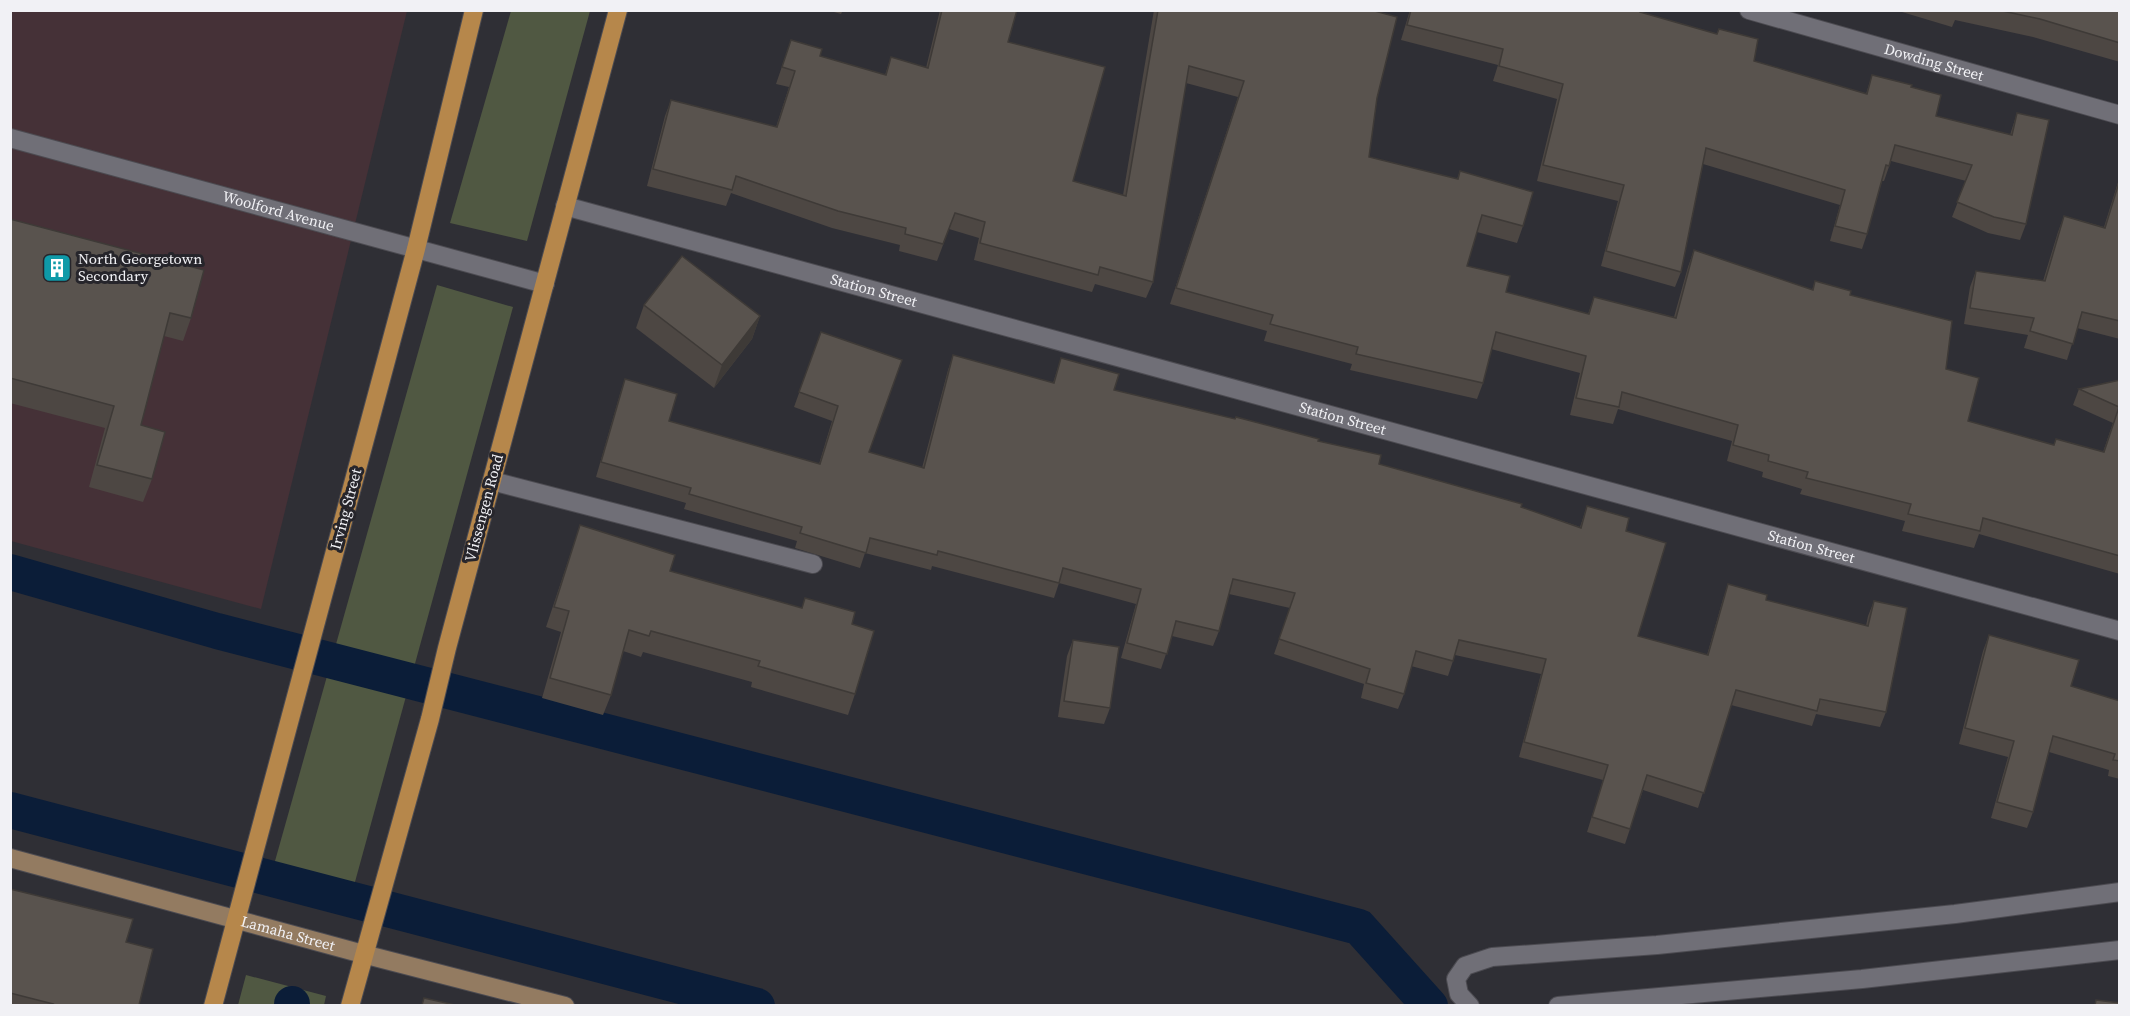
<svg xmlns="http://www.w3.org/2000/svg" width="2130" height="1016" font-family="'Source Serif 4',serif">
  <rect width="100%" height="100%" fill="#2f2f35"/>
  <path fill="#453137" d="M 10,11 L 407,11 L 261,609 L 11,541 Z"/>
  <g fill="#505842">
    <path d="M 511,11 L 590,11 L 527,241 L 450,223 Z"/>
    <path d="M 437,285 L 513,307 L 347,911 L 268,886 Z"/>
    <path d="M 246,975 L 326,996 L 324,1005 L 238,1005 Z"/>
  </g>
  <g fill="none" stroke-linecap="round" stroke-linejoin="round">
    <g stroke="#0b1d38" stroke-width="36">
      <path d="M 10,572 L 217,631 L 1359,927 L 1430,1006"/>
      <path d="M 10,810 L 757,1006"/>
      <path d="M 292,1006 L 292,1004"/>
    </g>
    <g stroke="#4c4b51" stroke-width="20">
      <g id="street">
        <path id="s1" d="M 1749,10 L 2120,115"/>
        <path id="s2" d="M 10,138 L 545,284"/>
        <path id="s3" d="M 565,206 L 2120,631"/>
        <path d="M 492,481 L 813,564"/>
        <path d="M 1470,1006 L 1459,994 L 1456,979 L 1465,966 L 1492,957 L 1657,945 L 1955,914 L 2120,892"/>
        <path d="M 1558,1006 L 1862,979 L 2120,950"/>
      </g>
    </g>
    <g stroke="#4c4b51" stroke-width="20">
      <g id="secondary">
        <path id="s4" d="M 10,858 L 363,954 L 565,1006"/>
      </g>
    </g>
    <g stroke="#4c4b51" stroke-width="20">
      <g id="primary">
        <path d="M 213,1006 L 416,249 L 474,10"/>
        <path d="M 350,1006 L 430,719 L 447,648 L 618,10"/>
      </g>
    </g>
    <use href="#street" stroke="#706f77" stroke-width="18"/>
    <use href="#secondary" stroke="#937b61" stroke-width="18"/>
    <use href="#primary" stroke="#b6874b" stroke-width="18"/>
  </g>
  <g fill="#4d4743">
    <path d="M 827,10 L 843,10 L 841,14 Z"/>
    <path d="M 940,10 L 1017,10 L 1008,42 L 1073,181 L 1123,195 L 1154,10 L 1371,10 L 1377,98 L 1369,157 L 1457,179 L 1460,171 L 1523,226 L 1517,243 L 1477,232 L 1467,266 L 1506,292 L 1588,314 L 1594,297 L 1674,317 L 1688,267 L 1694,250 L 1812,290 L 1815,281 L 1850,295 L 1946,369 L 1968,421 L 2054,445 L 2056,439 L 2103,452 L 2113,423 L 2073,405 L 2079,389 L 2120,380 L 2120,574 L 1979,534 L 1974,548 L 1902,531 L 1905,521 L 1800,494 L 1802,489 L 1762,477 L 1763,472 L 1727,461 L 1732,441 L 1618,409 L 1613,424 L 1570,415 L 1580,373 L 1491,349 L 1483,383 L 1477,399 L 1350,370 L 1352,364 L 1264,341 L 1267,331 L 1170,304 L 1238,97 L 1186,83 L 1153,282 L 1146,298 L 1095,284 L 1092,292 L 974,260 L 979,238 L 949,229 L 937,261 L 899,251 L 900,245 L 832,228 L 731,193 L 726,206 L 647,186 L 665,116 L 671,100 L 776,127 L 789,87 L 776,84 L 791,40 L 820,56 L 885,75 L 891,57 L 926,68 Z"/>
    <path d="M 1410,10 L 1641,10 L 1640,12 L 1754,61 L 1866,94 L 1872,75 L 1911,87 L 1936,116 L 2010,135 L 2017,113 L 2026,224 L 2020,240 L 1988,233 L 1952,217 L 1966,181 L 1891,161 L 1884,181 L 1882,181 L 1867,234 L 1862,249 L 1830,241 L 1840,205 L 1703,164 L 1681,272 L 1675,287 L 1601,266 L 1618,201 L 1537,181 L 1557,99 L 1493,81 L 1498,65 L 1401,40 Z"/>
    <path d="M 1902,10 L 2120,10 L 2120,62 L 2033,37 L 1955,20 L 1952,27 L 1902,12 Z"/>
    <path d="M 2120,176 L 2120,339 L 2077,328 L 2067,360 L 2024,348 L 2028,335 L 1964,324 L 1970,287 L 1976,271 L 2043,281 L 2058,232 L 2064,216 L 2104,227 Z"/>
    <path d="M 10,219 L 191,318 L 183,341 L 164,336 L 141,425 L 152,479 L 143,502 L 89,487 L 105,428 L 10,403 Z"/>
    <path d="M 644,305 L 760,316 L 752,339 L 714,388 L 636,328 Z"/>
    <path d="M 821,332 L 869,452 L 922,468 L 948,370 L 953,355 L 1053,383 L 1061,358 L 1114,390 L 1318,441 L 1379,464 L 1521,507 L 1580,527 L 1587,506 L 1626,531 L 1638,636 L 1707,655 L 1723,599 L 1728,584 L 1766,600 L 1866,626 L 1868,616 L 1874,601 L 1886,712 L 1880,727 L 1816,714 L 1812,726 L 1731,705 L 1698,808 L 1643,790 L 1625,844 L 1587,832 L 1603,780 L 1519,757 L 1541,674 L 1455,655 L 1448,676 L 1411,666 L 1404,694 L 1398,709 L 1361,698 L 1364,684 L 1274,654 L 1290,608 L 1229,594 L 1219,631 L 1213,646 L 1172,636 L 1161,669 L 1121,658 L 1136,604 L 1059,583 L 1054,598 L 932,566 L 931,570 L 865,553 L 860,568 L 795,548 L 797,541 L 684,509 L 686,503 L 596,477 L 620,394 L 625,379 L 669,421 L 819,464 L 832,421 L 794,407 Z"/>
    <path d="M 580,525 L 670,571 L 802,608 L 805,598 L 852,624 L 855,694 L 848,715 L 751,687 L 752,682 L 643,652 L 641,657 L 623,651 L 611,695 L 603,715 L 542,698 L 561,632 L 546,627 Z"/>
    <path d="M 1989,635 L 2071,686 L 2120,701 L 2120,779 L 2108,776 L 2109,770 L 2049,752 L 2033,812 L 2027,828 L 1991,818 L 2008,757 L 1959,744 L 1983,651 Z"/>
    <path d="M 1073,640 L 1110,708 L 1104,724 L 1058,717 L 1067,656 Z"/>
    <path d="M 10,889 L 126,942 L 139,1005 L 10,1005 Z"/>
  </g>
  <path fill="#3e3a37" d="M 760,316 L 752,339 L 714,388 L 722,365 Z"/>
  <g fill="#59534e" stroke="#3e3a37" stroke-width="1.5">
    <path d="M 942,10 L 1017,10 L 1008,42 L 1105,67 L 1073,181 L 1126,196 L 1158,10 L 1371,10 L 1397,17 L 1377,98 L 1369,157 L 1458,179 L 1460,171 L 1533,192 L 1523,226 L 1482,215 L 1467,266 L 1510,276 L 1506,292 L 1589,314 L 1594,297 L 1676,318 L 1694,250 L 1813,290 L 1815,281 L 1851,291 L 1850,295 L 1952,321 L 1946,369 L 1979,378 L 1968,421 L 2054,445 L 2056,439 L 2104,452 L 2119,407 L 2079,389 L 2120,380 L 2120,556 L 1983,518 L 1980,531 L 1908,514 L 1911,504 L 1806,478 L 1808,472 L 1768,461 L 1769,455 L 1733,445 L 1738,425 L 1622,392 L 1619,407 L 1576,398 L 1586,356 L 1496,332 L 1483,383 L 1356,354 L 1358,347 L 1270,324 L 1273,315 L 1176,288 L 1244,81 L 1189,66 L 1153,282 L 1100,267 L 1098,275 L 980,243 L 985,222 L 955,213 L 943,244 L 905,234 L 906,228 L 838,211 L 736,176 L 732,190 L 653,169 L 671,100 L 777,127 L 795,71 L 782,67 L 791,40 L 822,49 L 820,56 L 886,75 L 891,57 L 928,68 Z"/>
    <path d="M 1411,10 L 1584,10 L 1587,11 L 1588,10 L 1641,10 L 1640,12 L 1717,34 L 1719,29 L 1758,39 L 1754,61 L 1867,94 L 1872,75 L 1912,85 L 1911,87 L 1941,95 L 1936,116 L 2012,135 L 2017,113 L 2049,120 L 2026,224 L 1994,217 L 1957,202 L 1972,165 L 1895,145 L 1889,166 L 1886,165 L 1867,234 L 1835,226 L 1845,190 L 1706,148 L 1681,272 L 1606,251 L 1624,185 L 1543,165 L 1563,84 L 1499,66 L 1503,49 L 1407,25 Z"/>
    <path d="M 1998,10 L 2120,10 L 2120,43 L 2040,19 Z"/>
    <path d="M 2120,179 L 2120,321 L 2082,312 L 2073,344 L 2030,331 L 2034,318 L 1970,308 L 1976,271 L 2045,281 L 2064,216 L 2105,228 Z"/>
    <path d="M 10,219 L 204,270 L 191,318 L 170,313 L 141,425 L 165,432 L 152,479 L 97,465 L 114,406 L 10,378 Z"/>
    <path d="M 682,256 L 760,316 L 722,365 L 644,305 Z"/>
    <path d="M 821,332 L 902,360 L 869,452 L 924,468 L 953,355 L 1054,383 L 1061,358 L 1119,374 L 1114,390 L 1235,419 L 1236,417 L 1319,439 L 1318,441 L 1381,455 L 1379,464 L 1522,504 L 1521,507 L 1581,528 L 1587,506 L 1629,518 L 1626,531 L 1666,543 L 1638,636 L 1708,655 L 1728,584 L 1767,595 L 1766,600 L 1868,626 L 1874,601 L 1907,608 L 1886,712 L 1820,699 L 1817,711 L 1736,690 L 1704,793 L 1647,775 L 1630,829 L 1592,817 L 1608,765 L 1524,742 L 1546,659 L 1459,640 L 1453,661 L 1416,651 L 1404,694 L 1366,683 L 1370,669 L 1279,639 L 1295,593 L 1233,579 L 1219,631 L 1176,621 L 1167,654 L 1127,643 L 1141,589 L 1063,568 L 1059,583 L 938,551 L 937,555 L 870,538 L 866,553 L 800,533 L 802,527 L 689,494 L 691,488 L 601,462 L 625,379 L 677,394 L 669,421 L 820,464 L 838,406 L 799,392 Z"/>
    <path d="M 580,525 L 675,555 L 670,571 L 802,608 L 805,598 L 855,612 L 852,624 L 874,631 L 855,694 L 758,666 L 760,661 L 651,631 L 649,636 L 629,630 L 611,695 L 550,678 L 569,611 L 554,607 Z"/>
    <path d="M 1989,635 L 2079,660 L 2071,686 L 2120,701 L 2120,761 L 2113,760 L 2115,754 L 2053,736 L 2033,812 L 1997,802 L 2014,741 L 1965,728 Z"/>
    <path d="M 1073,640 L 1119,647 L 1110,708 L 1064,701 Z"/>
    <path d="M 10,889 L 133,919 L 126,942 L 153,949 L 139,1005 L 52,1005 L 53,1004 L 10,993 Z"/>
    <path d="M 424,998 L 455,1005 L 422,1005 Z"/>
    <path d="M 2096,1000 L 2120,1003 L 2120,1005 L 2095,1005 Z"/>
  </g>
  <defs>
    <g id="building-square" transform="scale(1.5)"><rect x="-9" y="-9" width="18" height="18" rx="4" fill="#0f9aa8" stroke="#26252b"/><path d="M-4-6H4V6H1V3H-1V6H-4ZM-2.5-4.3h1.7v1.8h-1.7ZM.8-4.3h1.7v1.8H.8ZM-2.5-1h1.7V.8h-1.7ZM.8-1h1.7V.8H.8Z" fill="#fff"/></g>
  </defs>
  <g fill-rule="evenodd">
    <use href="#building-square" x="57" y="268"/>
  </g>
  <g text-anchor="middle" stroke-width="6" stroke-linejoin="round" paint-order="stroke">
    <g font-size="15" fill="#f1f1f5" stroke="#26252b">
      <text dy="5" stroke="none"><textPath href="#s1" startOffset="192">Dowding Street</textPath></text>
      <text dy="5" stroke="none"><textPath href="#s2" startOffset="278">Woolford Avenue</textPath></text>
      <text dy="5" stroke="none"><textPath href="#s3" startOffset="320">Station Street</textPath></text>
      <text dy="5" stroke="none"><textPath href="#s3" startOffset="806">Station Street</textPath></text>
      <text transform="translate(484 508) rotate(-75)" y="5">Vlissengen Road</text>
      <text transform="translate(346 509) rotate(-75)" y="5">Irving Street</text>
      <text dy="5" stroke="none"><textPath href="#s3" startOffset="1292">Station Street</textPath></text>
      <text dy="5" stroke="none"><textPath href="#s4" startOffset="288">Lamaha Street</textPath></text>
    </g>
    <g font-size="15" fill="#f1f1f5" stroke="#26252b" text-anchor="start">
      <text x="78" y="264">North Georgetown<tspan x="78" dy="17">Secondary</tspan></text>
    </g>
  </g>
  <rect width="2130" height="1016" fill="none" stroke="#f1f1f5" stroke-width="24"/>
</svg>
